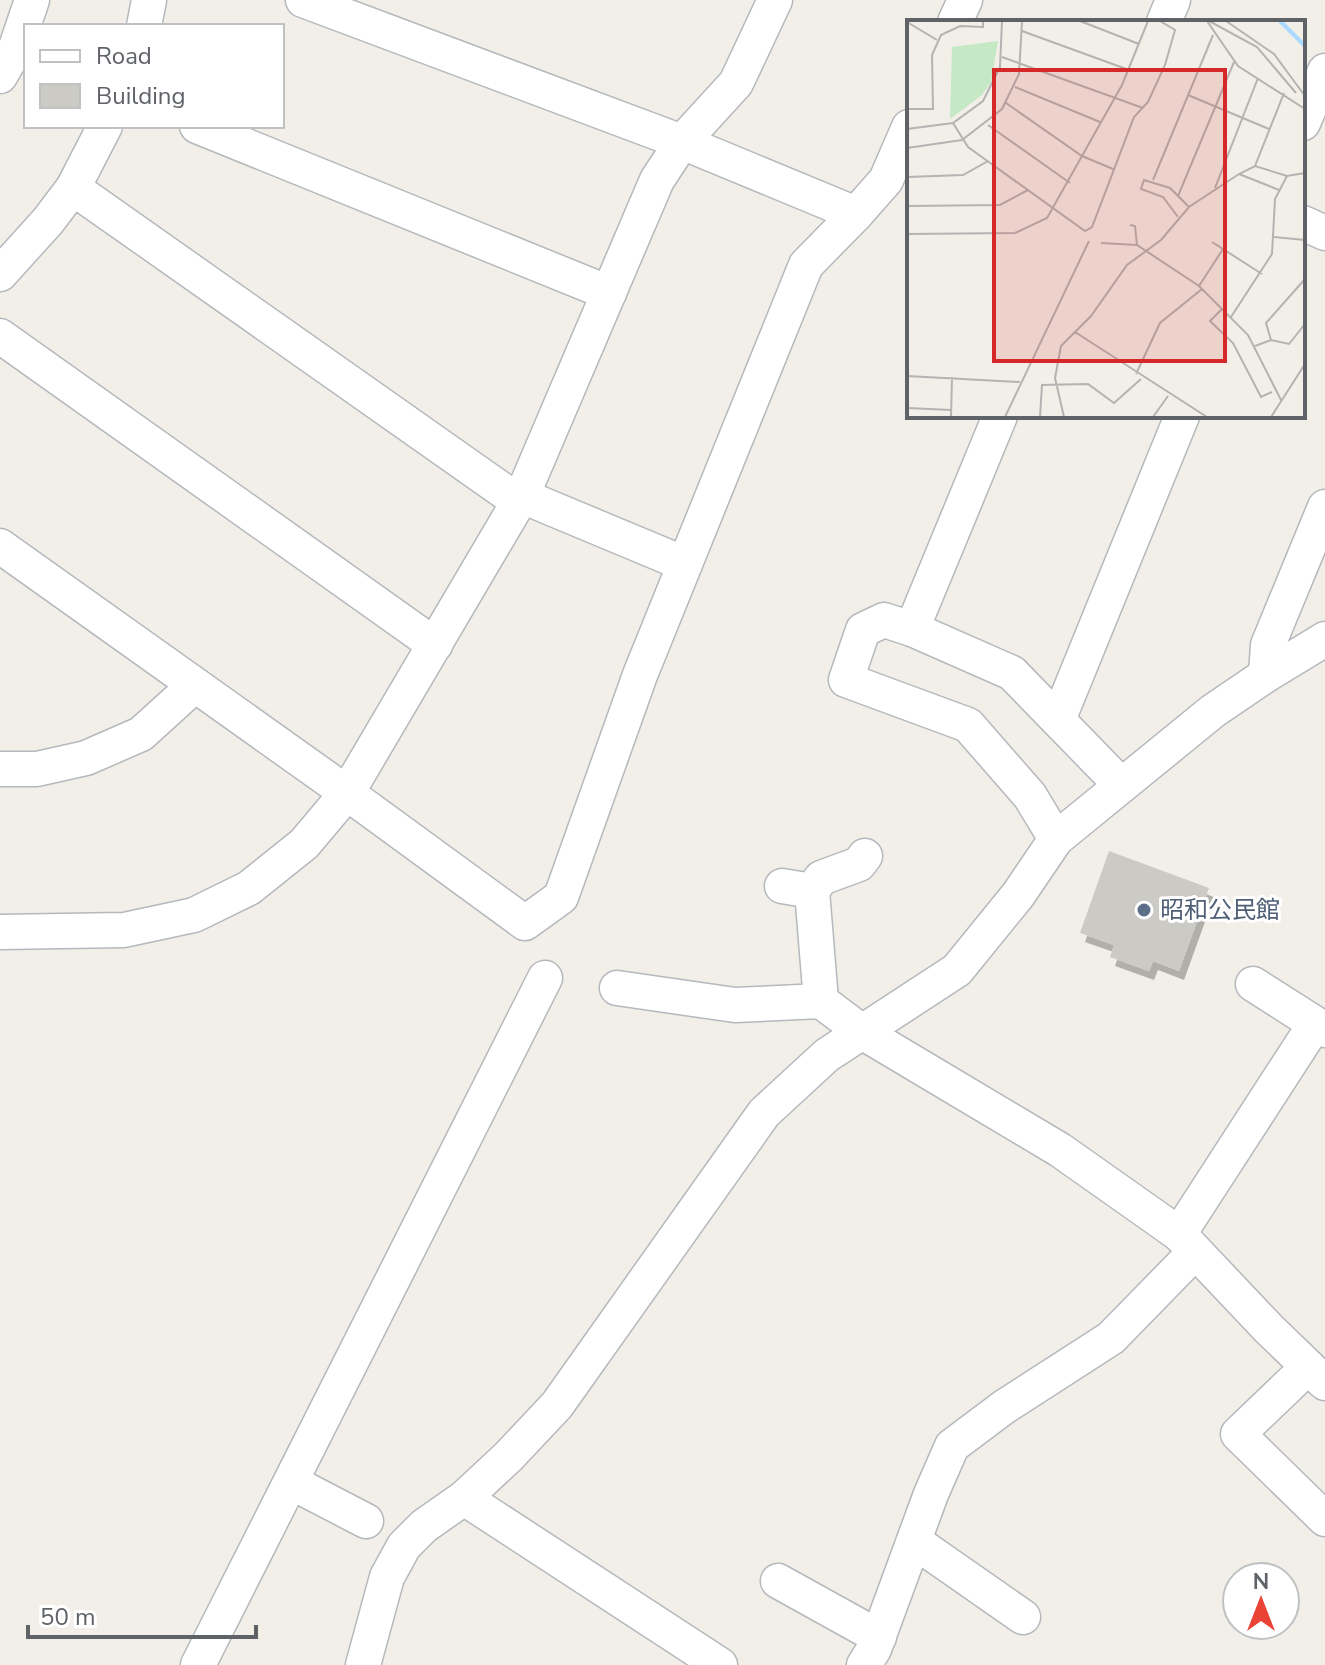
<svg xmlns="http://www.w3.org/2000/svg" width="1325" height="1665" font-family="'Nunito Sans','Noto Sans JP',sans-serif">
  <defs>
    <filter id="shadow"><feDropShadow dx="5" dy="9" stdDeviation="0" flood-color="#0004"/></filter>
  </defs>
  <rect width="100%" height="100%" fill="#f1efe8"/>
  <path fill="#cccac5" filter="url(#shadow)" d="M 1109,851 L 1209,888 L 1179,971 L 1153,961 L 1149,971 L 1110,957 L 1114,945 L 1080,933 Z"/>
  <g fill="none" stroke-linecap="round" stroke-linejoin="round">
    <g stroke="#b5b8bc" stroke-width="37">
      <g id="minor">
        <path d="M 303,0 L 682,142 L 856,214"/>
        <path d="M 955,22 L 965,0"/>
        <path d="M 1164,22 L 1173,0"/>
        <path d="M 144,26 L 149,0"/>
        <path d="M 0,76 L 15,50 L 32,0"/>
        <path d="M 1303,123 L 1325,71"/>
        <path d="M 197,126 L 609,293"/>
        <path d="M 73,188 L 505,492 L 522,496 L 685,564"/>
        <path d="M 1303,223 L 1325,233"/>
        <path d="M 0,274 L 48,221 L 73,188 L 105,126"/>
        <path d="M 0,336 L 435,645"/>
        <path d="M 0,546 L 347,793 L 525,923 L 561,897 L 640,675 L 806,265 L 856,214 L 886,180 L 909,127"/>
        <path d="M 912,629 L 1000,416"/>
        <path d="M 1266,675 L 1268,645 L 1325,507"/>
        <path d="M 1058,720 L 1182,416"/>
        <path d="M 0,769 L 37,769 L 86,758 L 141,734 L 195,685"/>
        <path d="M 1056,839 L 1030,796 L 968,725 L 846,680 L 863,630 L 884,620 L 912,629 L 1012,673 L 1121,785"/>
        <path d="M 782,886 L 812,891 L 821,1001"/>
        <path d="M 812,891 L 821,878 L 859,864 L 865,856"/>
        <path d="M 0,932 L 124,930 L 194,915 L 249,888 L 304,844 L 347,793 L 522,496 L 657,180 L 682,142 L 736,83 L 775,0"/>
        <path d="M 1253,984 L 1325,1030"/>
        <path d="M 617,988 L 735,1005 L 821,1001 L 862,1032 L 1060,1150 L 1179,1234 L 1269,1329 L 1325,1383"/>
        <path d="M 1179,1234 L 1315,1024"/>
        <path d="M 1308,1367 L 1238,1434 L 1325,1519"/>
        <path d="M 291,1482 L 366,1521"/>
        <path d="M 464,1498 L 720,1665"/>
        <path d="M 914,1541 L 1023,1617"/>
        <path d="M 778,1581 L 879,1637"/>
        <path d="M 198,1665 L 545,978"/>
        <path d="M 363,1665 L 387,1577 L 404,1546 L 424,1526 L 464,1498 L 508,1457 L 557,1405 L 764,1113 L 827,1055 L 957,970 L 1018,895 L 1056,839 L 1213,711 L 1266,675 L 1325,639"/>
        <path d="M 864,1665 L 874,1649 L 931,1494 L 952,1446 L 1004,1407 L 1111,1338 L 1195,1252"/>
      </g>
    </g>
    <use href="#minor" stroke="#fff" stroke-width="34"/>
  </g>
  <circle fill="#5c6f8a" stroke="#fff" stroke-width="3" cx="1144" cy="910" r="8"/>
  <g text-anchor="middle" stroke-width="6" stroke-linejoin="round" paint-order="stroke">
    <g font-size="24" fill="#4e5e75" stroke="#fff" text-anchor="start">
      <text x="1160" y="918">昭和公民館</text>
    </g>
  </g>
  <g transform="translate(907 20)">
    <rect width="398" height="398" fill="#f1efe8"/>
    <path d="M 91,21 L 84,62 L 75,75 L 43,99 L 45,27 Z" fill="#c5e8c5"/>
    <path fill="none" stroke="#aadaff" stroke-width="4" d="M 373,1 L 398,26"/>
    <path fill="none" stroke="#b3b3b1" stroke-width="2" d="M 173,1 L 232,24M 300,1 L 331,46 L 398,89M 302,1 L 350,27 L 389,73M 319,1 L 367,34 L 398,76M 0,2 L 30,20M 115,11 L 222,50M 95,37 L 236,88M 108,67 L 193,102M 281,75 L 362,109M 99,83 L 175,136 L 206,149M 0,89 L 26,89 L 25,35 L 34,15 L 53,6 L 76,7 L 76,1M 46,103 L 61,127 L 178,211 L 185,207 L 227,97 L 241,82 L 258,45 L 268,10 L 253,1M 81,105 L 163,163M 0,109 L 46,103 L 76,81 L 93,47 L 95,1M 0,128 L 55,120 L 95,89 L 112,54 L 115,1M 348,146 L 377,73M 332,154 L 372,170M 0,157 L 56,155 L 81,141M 246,160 L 306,15M 308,168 L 351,58M 271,176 L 327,42M 0,186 L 93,185 L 121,170M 271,197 L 256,177 L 234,169 L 237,160 L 263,168 L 282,187M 223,205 L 228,206 L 230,225M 0,214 L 108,213 L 140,198 L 215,65 L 241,1M 367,217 L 398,220M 305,222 L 355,254M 194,223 L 230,225 L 292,266 L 341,315 L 374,380M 292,266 L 316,229M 315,289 L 303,301 L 326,323 L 354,377 L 365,372M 324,297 L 365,234 L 368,179 L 380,156M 168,312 L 300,397M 364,320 L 359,303 L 398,259M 348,326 L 364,320 L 382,324 L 398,304M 229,354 L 253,303 L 295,269M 0,356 L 113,362M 0,388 L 44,390M 44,397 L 45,357M 98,397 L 182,221M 133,397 L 135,365 L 181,364 L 207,383 L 234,359M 157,397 L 148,358 L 154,326 L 184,296 L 220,245 L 254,220 L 282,187 L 332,154 L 348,146 L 380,156 L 398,153M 246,397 L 261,376M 364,397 L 398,344"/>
    <path fill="#d62828" fill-opacity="0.15" stroke="#d62828" stroke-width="4" d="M 87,50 L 318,50 L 318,341 L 87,341 Z"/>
    <rect width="398" height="398" fill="none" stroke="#5f6368" stroke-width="4"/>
  </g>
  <rect x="24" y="24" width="260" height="104" fill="#ffffff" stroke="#bfc1c3" stroke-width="2"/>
  <rect x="40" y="50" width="40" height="12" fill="#ffffff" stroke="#bfc1c3" stroke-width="2"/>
  <text x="96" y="64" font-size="24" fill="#5f6368">Road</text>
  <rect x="40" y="84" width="40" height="24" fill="#cccac5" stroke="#bfc1c3" stroke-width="2"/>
  <text x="96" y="104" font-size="24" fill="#5f6368">Building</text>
  <g transform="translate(1261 1601)"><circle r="38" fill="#ffffff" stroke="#bfc1c3" stroke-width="2"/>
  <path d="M0-6L14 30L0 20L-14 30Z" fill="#ea4335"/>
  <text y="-12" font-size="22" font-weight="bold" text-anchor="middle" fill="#5f6368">N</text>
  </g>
  <path d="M28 1625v12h228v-12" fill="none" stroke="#5f6368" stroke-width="4"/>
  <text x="40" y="1625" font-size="24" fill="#5f6368" stroke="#ffffff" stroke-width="6" paint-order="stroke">50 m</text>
</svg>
